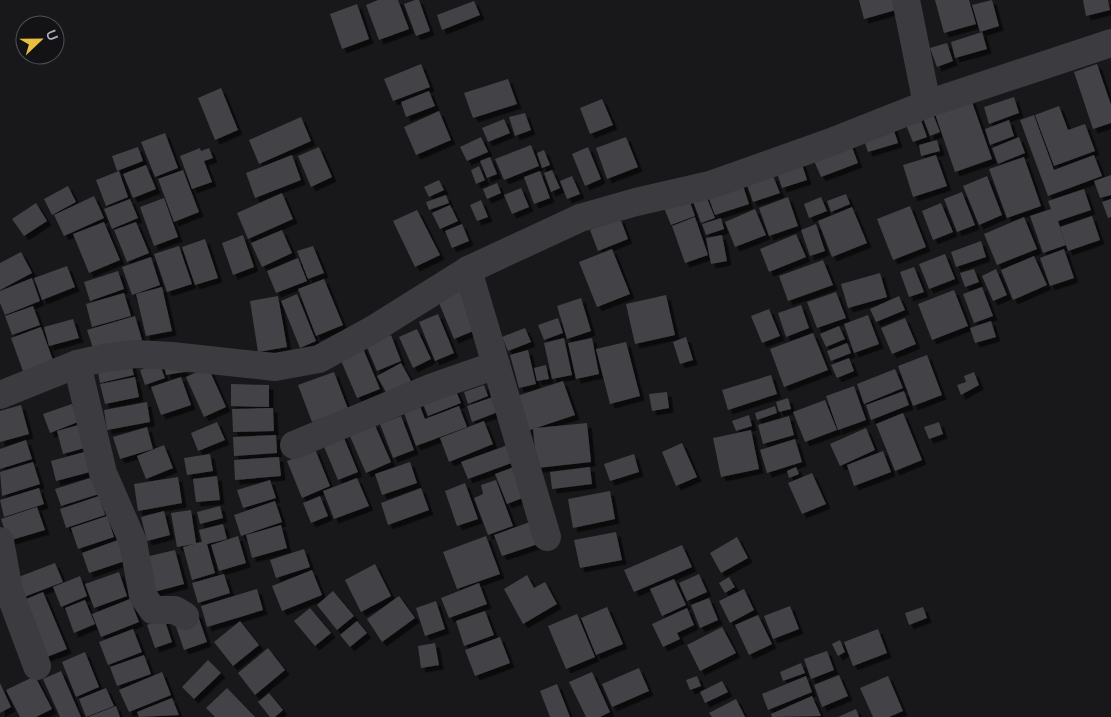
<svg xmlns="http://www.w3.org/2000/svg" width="1111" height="717" font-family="Mulish,sans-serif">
  <defs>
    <filter id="shadow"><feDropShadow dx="4.5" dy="4.5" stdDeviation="0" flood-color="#0009"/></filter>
  </defs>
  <rect width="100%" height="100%" fill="#18181a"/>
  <g fill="#424347" filter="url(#shadow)">
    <path d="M 378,0 L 398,0 L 409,29 L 379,40 L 366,5 Z"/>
    <path d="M 415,0 L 419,0 L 430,31 L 416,36 L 404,4 Z"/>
    <path d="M 859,0 L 893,0 L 896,10 L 864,19 Z"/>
    <path d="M 935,0 L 969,0 L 976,24 L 944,33 Z"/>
    <path d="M 992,0 L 999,26 L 980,32 L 972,5 Z"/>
    <path d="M 1083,0 L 1108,0 L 1110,10 L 1086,16 Z"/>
    <path d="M 474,1 L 480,15 L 442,30 L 437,15 Z"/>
    <path d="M 357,4 L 369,39 L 342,49 L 330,14 Z"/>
    <path d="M 982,32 L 987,49 L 955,58 L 951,42 Z"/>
    <path d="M 947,43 L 953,61 L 937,67 L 930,48 Z"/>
    <path d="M 421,64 L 430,87 L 393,101 L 384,79 Z"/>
    <path d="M 1097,64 L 1111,105 L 1111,123 L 1093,129 L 1074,72 Z"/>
    <path d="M 508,79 L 517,104 L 473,118 L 464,93 Z"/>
    <path d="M 221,88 L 238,130 L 215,140 L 198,98 Z"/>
    <path d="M 429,91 L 435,106 L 406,117 L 401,102 Z"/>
    <path d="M 1014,97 L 1019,113 L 989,124 L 984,107 Z"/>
    <path d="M 602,99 L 613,125 L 590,134 L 580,108 Z"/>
    <path d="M 971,99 L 992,159 L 955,172 L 934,111 Z"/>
    <path d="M 1059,106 L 1068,130 L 1085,124 L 1095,151 L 1054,166 L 1035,115 Z"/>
    <path d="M 931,109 L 940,132 L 930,136 L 921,113 Z"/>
    <path d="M 439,111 L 451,140 L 416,155 L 404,127 Z"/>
    <path d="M 918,112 L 927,137 L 913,142 L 903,118 Z"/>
    <path d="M 525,113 L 531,130 L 515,136 L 509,117 Z"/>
    <path d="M 1034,115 L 1054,170 L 1094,155 L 1102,176 L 1048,196 L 1020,120 Z"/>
    <path d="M 301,117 L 311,141 L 259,164 L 249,140 Z"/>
    <path d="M 504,119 L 510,133 L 488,142 L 482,128 Z"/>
    <path d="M 1009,120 L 1014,136 L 990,145 L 985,129 Z"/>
    <path d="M 891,121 L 898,143 L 868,152 L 861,131 Z"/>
    <path d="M 165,133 L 178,168 L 155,177 L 141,142 Z"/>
    <path d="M 481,137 L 488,152 L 467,161 L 460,147 Z"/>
    <path d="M 626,137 L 638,167 L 607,179 L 596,148 Z"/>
    <path d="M 1019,137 L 1025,153 L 998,164 L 992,148 Z"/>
    <path d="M 937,140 L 940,151 L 921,156 L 919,145 Z"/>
    <path d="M 850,142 L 858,163 L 821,177 L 812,156 Z"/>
    <path d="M 531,145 L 539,166 L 504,180 L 495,159 Z"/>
    <path d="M 138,147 L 143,161 L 117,171 L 112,156 Z"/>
    <path d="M 319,147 L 332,177 L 311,187 L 298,156 Z"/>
    <path d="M 588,147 L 601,179 L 585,186 L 572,154 Z"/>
    <path d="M 200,148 L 201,151 L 209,148 L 213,158 L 204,161 L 212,182 L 192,189 L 180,156 Z"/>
    <path d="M 544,150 L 550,165 L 542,168 L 537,153 Z"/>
    <path d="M 292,155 L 301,180 L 255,198 L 246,173 Z"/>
    <path d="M 936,155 L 947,186 L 913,197 L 903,165 Z"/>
    <path d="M 490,157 L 497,174 L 487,178 L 480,161 Z"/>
    <path d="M 1024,157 L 1041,206 L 1007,218 L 989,169 Z"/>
    <path d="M 800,158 L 807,180 L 782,188 L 775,167 Z"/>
    <path d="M 146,165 L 156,189 L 133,198 L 123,174 Z"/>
    <path d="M 479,166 L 485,180 L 476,184 L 471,170 Z"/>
    <path d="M 183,170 L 199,212 L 174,222 L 158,179 Z"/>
    <path d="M 552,170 L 560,188 L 551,192 L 544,173 Z"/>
    <path d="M 119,171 L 128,197 L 106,206 L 96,180 Z"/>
    <path d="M 540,171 L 550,198 L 534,204 L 524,177 Z"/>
    <path d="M 1111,175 L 1111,195 L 1100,198 L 1094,181 Z"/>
    <path d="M 572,176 L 580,194 L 567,199 L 560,181 Z"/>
    <path d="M 740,176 L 749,204 L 715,215 L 705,188 Z"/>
    <path d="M 773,176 L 780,193 L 753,202 L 747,185 Z"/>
    <path d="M 987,176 L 1002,215 L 979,225 L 963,186 Z"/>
    <path d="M 439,180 L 444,190 L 429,197 L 424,187 Z"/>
    <path d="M 497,183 L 501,193 L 487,199 L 483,189 Z"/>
    <path d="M 68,186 L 76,202 L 52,215 L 44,199 Z"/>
    <path d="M 521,188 L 529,207 L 512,214 L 504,195 Z"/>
    <path d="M 1084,189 L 1091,210 L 1058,221 L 1066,245 L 1043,253 L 1030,216 L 1051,209 L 1048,201 Z"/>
    <path d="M 704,191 L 715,218 L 701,223 L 691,196 Z"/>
    <path d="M 962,192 L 975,225 L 957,232 L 944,199 Z"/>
    <path d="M 282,193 L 293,219 L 248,239 L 237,213 Z"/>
    <path d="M 687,194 L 695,216 L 671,225 L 662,203 Z"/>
    <path d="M 846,194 L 850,204 L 831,212 L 827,201 Z"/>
    <path d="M 446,195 L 449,203 L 429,210 L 426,202 Z"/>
    <path d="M 94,196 L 104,218 L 64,236 L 54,215 Z"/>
    <path d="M 788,197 L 798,226 L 769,236 L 759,208 Z"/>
    <path d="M 821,197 L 827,211 L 809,218 L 804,204 Z"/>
    <path d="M 164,198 L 178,237 L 154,246 L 140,207 Z"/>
    <path d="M 130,199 L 138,218 L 112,229 L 104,209 Z"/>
    <path d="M 1111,199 L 1111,217 L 1108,218 L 1102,202 Z"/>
    <path d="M 481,200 L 488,217 L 477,221 L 470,205 Z"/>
    <path d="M 36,203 L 47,221 L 24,236 L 12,219 Z"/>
    <path d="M 941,203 L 953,232 L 933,240 L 922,211 Z"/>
    <path d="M 450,205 L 458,221 L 440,229 L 432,213 Z"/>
    <path d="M 910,206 L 926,247 L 893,260 L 877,219 Z"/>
    <path d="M 852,207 L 867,243 L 832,257 L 818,221 Z"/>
    <path d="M 755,209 L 766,235 L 735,247 L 725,222 Z"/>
    <path d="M 417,210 L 440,255 L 415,267 L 393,221 Z"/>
    <path d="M 1092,216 L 1100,240 L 1068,251 L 1060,227 Z"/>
    <path d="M 695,217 L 708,255 L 685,263 L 672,226 Z"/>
    <path d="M 1024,217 L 1037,249 L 997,265 L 984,234 Z"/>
    <path d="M 620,218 L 628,239 L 598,251 L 590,230 Z"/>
    <path d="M 721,218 L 724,229 L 706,235 L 702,224 Z"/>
    <path d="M 104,222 L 120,260 L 89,273 L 73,234 Z"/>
    <path d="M 136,222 L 149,253 L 127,262 L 114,230 Z"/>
    <path d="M 462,224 L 469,241 L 452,248 L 445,231 Z"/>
    <path d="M 816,224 L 825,251 L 810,256 L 801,230 Z"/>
    <path d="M 282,230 L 292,253 L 262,267 L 251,243 Z"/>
    <path d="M 796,234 L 806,257 L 769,272 L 760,249 Z"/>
    <path d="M 243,235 L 254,267 L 233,275 L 222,243 Z"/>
    <path d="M 722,235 L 727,261 L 711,264 L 706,238 Z"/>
    <path d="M 205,239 L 218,278 L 195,285 L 182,247 Z"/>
    <path d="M 981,241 L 986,257 L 956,267 L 951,252 Z"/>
    <path d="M 179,246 L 192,284 L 167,292 L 154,254 Z"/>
    <path d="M 313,246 L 324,273 L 308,279 L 297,251 Z"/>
    <path d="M 612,249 L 630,294 L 597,307 L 579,262 Z"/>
    <path d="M 1064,249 L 1074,278 L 1050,286 L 1040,258 Z"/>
    <path d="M 21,252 L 32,273 L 0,290 L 0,263 Z"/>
    <path d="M 945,254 L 955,279 L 929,289 L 919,264 Z"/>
    <path d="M 1034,256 L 1047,285 L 1013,300 L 1001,270 Z"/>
    <path d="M 151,257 L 160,285 L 132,295 L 122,267 Z"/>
    <path d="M 298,258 L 307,281 L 276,293 L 267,271 Z"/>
    <path d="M 823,260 L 833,285 L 788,301 L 779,276 Z"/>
    <path d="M 67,266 L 75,287 L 42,300 L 34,278 Z"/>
    <path d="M 914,267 L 924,292 L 909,297 L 900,272 Z"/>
    <path d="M 974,269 L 979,282 L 965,287 L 960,273 Z"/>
    <path d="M 996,269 L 1007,295 L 993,301 L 982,276 Z"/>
    <path d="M 118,271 L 124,289 L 90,301 L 84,282 Z"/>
    <path d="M 880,273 L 887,297 L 848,308 L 841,284 Z"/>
    <path d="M 32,278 L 40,301 L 5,315 L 0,303 L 0,291 Z"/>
    <path d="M 324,279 L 343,325 L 316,336 L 298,289 Z"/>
    <path d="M 466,286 L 483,327 L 454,339 L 437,298 Z"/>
    <path d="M 162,287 L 172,331 L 146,336 L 136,294 Z"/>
    <path d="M 982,287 L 993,316 L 974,323 L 963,294 Z"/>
    <path d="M 954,290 L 968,326 L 932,340 L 918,304 Z"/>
    <path d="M 836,292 L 846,318 L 817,328 L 807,302 Z"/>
    <path d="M 124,293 L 131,316 L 92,327 L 86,304 Z"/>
    <path d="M 297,294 L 316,341 L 300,348 L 281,301 Z"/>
    <path d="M 666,295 L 675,335 L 635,344 L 626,304 Z"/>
    <path d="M 278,296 L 287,347 L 258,352 L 250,301 Z"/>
    <path d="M 899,296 L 905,310 L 876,322 L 870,309 Z"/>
    <path d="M 581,298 L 591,331 L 567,339 L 557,306 Z"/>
    <path d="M 801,305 L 809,328 L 786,337 L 778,313 Z"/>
    <path d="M 33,306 L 40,325 L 12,335 L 5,316 Z"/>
    <path d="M 769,309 L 780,336 L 762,343 L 751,316 Z"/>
    <path d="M 438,314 L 454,353 L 435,361 L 419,322 Z"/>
    <path d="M 868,315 L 879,344 L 854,353 L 844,324 Z"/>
    <path d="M 135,316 L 142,340 L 95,354 L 87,330 Z"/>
    <path d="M 558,318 L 563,333 L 544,340 L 538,325 Z"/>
    <path d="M 905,318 L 916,344 L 892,354 L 881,328 Z"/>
    <path d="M 73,319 L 79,338 L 49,346 L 44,327 Z"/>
    <path d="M 991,321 L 996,337 L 975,343 L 970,328 Z"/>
    <path d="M 839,326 L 845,339 L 826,347 L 820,334 Z"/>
    <path d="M 41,327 L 54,363 L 24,374 L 11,338 Z"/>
    <path d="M 525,328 L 531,342 L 508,351 L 502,337 Z"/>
    <path d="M 417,329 L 431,359 L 413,368 L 399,337 Z"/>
    <path d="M 813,333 L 828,370 L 784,387 L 770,349 Z"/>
    <path d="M 391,335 L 401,361 L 377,371 L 366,345 Z"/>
    <path d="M 686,337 L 693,360 L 680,364 L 673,342 Z"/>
    <path d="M 564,338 L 572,375 L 552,379 L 544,343 Z"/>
    <path d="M 592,338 L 599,374 L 576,379 L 568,343 Z"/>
    <path d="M 626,342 L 640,396 L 610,404 L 596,349 Z"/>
    <path d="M 847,343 L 851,353 L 831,361 L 827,351 Z"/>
    <path d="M 362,346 L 380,389 L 357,398 L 339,356 Z"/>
    <path d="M 528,350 L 536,384 L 519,388 L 510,355 Z"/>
    <path d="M 927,355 L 942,395 L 913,406 L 898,366 Z"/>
    <path d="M 129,356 L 134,375 L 100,383 L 96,363 Z"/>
    <path d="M 849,358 L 854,371 L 837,378 L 831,365 Z"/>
    <path d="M 159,363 L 165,378 L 145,385 L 140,370 Z"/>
    <path d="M 401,363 L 411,381 L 387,394 L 377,376 Z"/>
    <path d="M 164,364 L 190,371 L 166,375 Z"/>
    <path d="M 546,365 L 549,379 L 537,381 L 534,368 Z"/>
    <path d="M 208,367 L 226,407 L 204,417 L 186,377 Z"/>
    <path d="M 895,369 L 903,388 L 864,404 L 857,384 Z"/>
    <path d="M 334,372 L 348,409 L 312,422 L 298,385 Z"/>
    <path d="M 974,372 L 979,385 L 961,395 L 957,385 L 966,382 L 964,376 Z"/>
    <path d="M 771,375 L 777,394 L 728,410 L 722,390 Z"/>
    <path d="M 135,377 L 139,397 L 105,404 L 100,384 Z"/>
    <path d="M 181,377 L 191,405 L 161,415 L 151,387 Z"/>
    <path d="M 563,381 L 575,415 L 536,428 L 587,423 L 591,462 L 537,468 L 533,429 L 528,431 L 517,396 Z"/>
    <path d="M 231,384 L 269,385 L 269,407 L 231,406 Z"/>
    <path d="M 484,385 L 488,396 L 468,404 L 464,392 Z"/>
    <path d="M 454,386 L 461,403 L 428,416 L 421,399 Z"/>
    <path d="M 854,386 L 866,420 L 838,430 L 826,396 Z"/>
    <path d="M 904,391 L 909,405 L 871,420 L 866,405 Z"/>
    <path d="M 667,392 L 669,408 L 652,411 L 649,394 Z"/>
    <path d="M 416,396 L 425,419 L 459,406 L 467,427 L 416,446 L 400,402 Z"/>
    <path d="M 493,397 L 498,412 L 472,422 L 467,406 Z"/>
    <path d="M 788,398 L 791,409 L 779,412 L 776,402 Z"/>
    <path d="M 825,400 L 837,430 L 805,442 L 793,412 Z"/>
    <path d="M 147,402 L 150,422 L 107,430 L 104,410 Z"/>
    <path d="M 72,404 L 78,422 L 50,433 L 43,414 Z"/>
    <path d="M 21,405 L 29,434 L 0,442 L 0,411 Z"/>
    <path d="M 775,406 L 777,413 L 757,420 L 755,413 Z"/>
    <path d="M 273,408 L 274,431 L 233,432 L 232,409 Z"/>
    <path d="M 903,413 L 922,460 L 895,471 L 876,424 Z"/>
    <path d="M 749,415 L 752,426 L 736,431 L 732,421 Z"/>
    <path d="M 401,416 L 414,450 L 393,458 L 380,424 Z"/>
    <path d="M 789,416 L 794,435 L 763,444 L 758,425 Z"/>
    <path d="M 484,421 L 493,444 L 449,462 L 440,438 Z"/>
    <path d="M 217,422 L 225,440 L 198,451 L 191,433 Z"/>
    <path d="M 939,422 L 943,434 L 929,439 L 924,427 Z"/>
    <path d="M 374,423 L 391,462 L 366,473 L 349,434 Z"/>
    <path d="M 82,424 L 88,447 L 63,454 L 57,431 Z"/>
    <path d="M 147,427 L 153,449 L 120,459 L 113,437 Z"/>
    <path d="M 866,428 L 875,450 L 840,466 L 830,444 Z"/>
    <path d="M 751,430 L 759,469 L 721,477 L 713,438 Z"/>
    <path d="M 342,433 L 358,472 L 338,480 L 322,442 Z"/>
    <path d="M 276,435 L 277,453 L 234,456 L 233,437 Z"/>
    <path d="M 795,439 L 802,462 L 767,473 L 760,450 Z"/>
    <path d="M 26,440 L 32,459 L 0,469 L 0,449 Z"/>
    <path d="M 682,443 L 697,477 L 676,486 L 662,452 Z"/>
    <path d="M 511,444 L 517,461 L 468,479 L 461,462 Z"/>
    <path d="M 164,445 L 173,468 L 146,479 L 137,456 Z"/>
    <path d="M 315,449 L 330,486 L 302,498 L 287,461 Z"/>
    <path d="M 88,451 L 94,471 L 56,481 L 51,461 Z"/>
    <path d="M 883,451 L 891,472 L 854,486 L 847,465 Z"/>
    <path d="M 210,454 L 213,471 L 187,475 L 184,458 Z"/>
    <path d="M 634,454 L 639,472 L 610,481 L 604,464 Z"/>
    <path d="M 279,457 L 281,476 L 235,480 L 234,460 Z"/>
    <path d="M 33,462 L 40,484 L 2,496 L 0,472 Z"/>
    <path d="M 410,462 L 417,483 L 382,495 L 375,474 Z"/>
    <path d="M 519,465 L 530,495 L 507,504 L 495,474 Z"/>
    <path d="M 590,467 L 592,484 L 552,489 L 550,472 Z"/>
    <path d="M 796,467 L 799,474 L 789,478 L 787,471 Z"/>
    <path d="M 812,473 L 826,504 L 802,514 L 788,483 Z"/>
    <path d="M 217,476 L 220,500 L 196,502 L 193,479 Z"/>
    <path d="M 93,477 L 99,494 L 61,506 L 55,489 Z"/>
    <path d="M 178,477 L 182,503 L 138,511 L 134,484 Z"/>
    <path d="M 357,478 L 369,506 L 334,519 L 323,491 Z"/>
    <path d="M 270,480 L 276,498 L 243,508 L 237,490 Z"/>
    <path d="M 496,480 L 513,526 L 488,535 L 474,498 L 483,494 L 481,485 Z"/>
    <path d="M 465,483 L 478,519 L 457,526 L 445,491 Z"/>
    <path d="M 39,488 L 44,504 L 4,517 L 0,500 Z"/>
    <path d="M 421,488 L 429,510 L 388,525 L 381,503 Z"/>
    <path d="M 610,491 L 615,519 L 573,528 L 568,499 Z"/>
    <path d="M 99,496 L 105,515 L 66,528 L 60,509 Z"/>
    <path d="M 320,496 L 328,516 L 311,523 L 303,503 Z"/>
    <path d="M 275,501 L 282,522 L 241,536 L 234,515 Z"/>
    <path d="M 220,506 L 223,518 L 200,524 L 197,512 Z"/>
    <path d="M 37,507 L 45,530 L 8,541 L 1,519 Z"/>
    <path d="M 191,510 L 196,543 L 202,542 L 199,530 L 223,524 L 227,539 L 207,544 L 215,573 L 192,580 L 183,547 L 194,544 L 177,547 L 171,513 Z"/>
    <path d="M 164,511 L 170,535 L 147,541 L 141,517 Z"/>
    <path d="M 107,516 L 114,537 L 78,549 L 71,528 Z"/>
    <path d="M 530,522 L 538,544 L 502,556 L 494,535 Z"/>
    <path d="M 281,525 L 287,548 L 252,558 L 246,535 Z"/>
    <path d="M 616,532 L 622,560 L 580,568 L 574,540 Z"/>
    <path d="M 238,536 L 246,563 L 219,571 L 211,545 Z"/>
    <path d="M 486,536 L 500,574 L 457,589 L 443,552 Z"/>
    <path d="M 737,537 L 748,558 L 721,573 L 710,553 Z"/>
    <path d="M 118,540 L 125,561 L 89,573 L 82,553 Z"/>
    <path d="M 682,545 L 692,567 L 634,592 L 624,570 Z"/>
    <path d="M 304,549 L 310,567 L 276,578 L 270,560 Z"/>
    <path d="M 175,550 L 184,584 L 154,592 L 145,557 Z"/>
    <path d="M 55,563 L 63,582 L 24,597 L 16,578 Z"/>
    <path d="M 375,564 L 391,596 L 361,612 L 345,580 Z"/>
    <path d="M 312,570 L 322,595 L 282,611 L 272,586 Z"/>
    <path d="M 119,572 L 127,596 L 94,608 L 85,584 Z"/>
    <path d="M 224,574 L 230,593 L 198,603 L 192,583 Z"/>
    <path d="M 699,574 L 707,592 L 687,601 L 679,583 Z"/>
    <path d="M 527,575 L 534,588 L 545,582 L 557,604 L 523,624 L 504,589 Z"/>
    <path d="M 80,576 L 87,596 L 61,607 L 53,587 Z"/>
    <path d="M 729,577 L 735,587 L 725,593 L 719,583 Z"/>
    <path d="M 674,579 L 686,605 L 662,616 L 650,589 Z"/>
    <path d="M 479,583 L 487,604 L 449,618 L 441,598 Z"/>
    <path d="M 257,589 L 263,610 L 207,627 L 201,606 Z"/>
    <path d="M 744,589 L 754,610 L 730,623 L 719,601 Z"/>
    <path d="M 333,591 L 354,616 L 337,630 L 317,605 Z"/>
    <path d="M 43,592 L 67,649 L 42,659 L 19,602 Z"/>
    <path d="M 399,596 L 415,618 L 382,642 L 367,619 Z"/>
    <path d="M 709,598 L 718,620 L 700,628 L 691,605 Z"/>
    <path d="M 130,599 L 139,622 L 101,637 L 92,614 Z"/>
    <path d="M 85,600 L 95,624 L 74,633 L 65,608 Z"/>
    <path d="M 436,601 L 445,629 L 425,636 L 416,608 Z"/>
    <path d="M 790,606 L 799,629 L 773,639 L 764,616 Z"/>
    <path d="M 607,607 L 623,644 L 596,655 L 581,618 Z"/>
    <path d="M 923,607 L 927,618 L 909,625 L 905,613 Z"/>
    <path d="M 310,608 L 331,633 L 315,646 L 294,621 Z"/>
    <path d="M 687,608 L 694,625 L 677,633 L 680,639 L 663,647 L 652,624 Z"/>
    <path d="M 485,611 L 494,635 L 464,646 L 456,621 Z"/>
    <path d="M 197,613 L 207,642 L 184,650 L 174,621 Z"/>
    <path d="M 577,614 L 595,657 L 566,669 L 548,626 Z"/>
    <path d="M 758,615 L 772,644 L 749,655 L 735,625 Z"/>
    <path d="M 164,618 L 172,642 L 155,648 L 147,625 Z"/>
    <path d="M 240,621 L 259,645 L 233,666 L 214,642 Z"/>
    <path d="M 357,621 L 367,633 L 350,647 L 340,635 Z"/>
    <path d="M 722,627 L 736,653 L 700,671 L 687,645 Z"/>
    <path d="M 133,629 L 142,652 L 108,665 L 99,642 Z"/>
    <path d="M 878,629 L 887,653 L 853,666 L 844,642 Z"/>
    <path d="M 500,637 L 510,663 L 475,676 L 465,650 Z"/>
    <path d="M 840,640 L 845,652 L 838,656 L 832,644 Z"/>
    <path d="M 435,643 L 439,665 L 421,668 L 418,646 Z"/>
    <path d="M 268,648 L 285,670 L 255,695 L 238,673 Z"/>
    <path d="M 827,651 L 834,670 L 811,679 L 804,659 Z"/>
    <path d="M 85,652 L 99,687 L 76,697 L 62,662 Z"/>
    <path d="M 144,655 L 151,674 L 117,686 L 110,667 Z"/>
    <path d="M 208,660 L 221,673 L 194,699 L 182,687 Z"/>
    <path d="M 801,663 L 805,673 L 783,681 L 780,672 Z"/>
    <path d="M 639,668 L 649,691 L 612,707 L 602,684 Z"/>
    <path d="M 61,671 L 81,717 L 60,717 L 43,679 Z"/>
    <path d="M 162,672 L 171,695 L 129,712 L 119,690 Z"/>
    <path d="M 592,672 L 610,712 L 600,717 L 586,717 L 569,682 Z"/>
    <path d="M 839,675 L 848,696 L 822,707 L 814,685 Z"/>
    <path d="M 35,676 L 52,709 L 36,717 L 20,717 L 6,690 Z"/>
    <path d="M 697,676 L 701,686 L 690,690 L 686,680 Z"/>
    <path d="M 806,676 L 812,692 L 768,710 L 762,694 Z"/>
    <path d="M 888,676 L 903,711 L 889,717 L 873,717 L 860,688 Z"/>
    <path d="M 722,681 L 728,692 L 705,703 L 700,692 Z"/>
    <path d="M 0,683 L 11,707 L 0,713 Z"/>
    <path d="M 557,684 L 570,717 L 550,717 L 540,691 Z"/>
    <path d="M 106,688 L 114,706 L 86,717 L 79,699 Z"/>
    <path d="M 227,688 L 255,717 L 215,717 L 206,708 Z"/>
    <path d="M 269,693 L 283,710 L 275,717 L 270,717 L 258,702 Z"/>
    <path d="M 812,696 L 821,716 L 772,717 L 771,714 Z"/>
    <path d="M 172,698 L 179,715 L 139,717 L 137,712 Z"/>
    <path d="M 736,699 L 745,717 L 712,717 L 709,713 Z"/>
    <path d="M 116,706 L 120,717 L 88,717 Z"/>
    <path d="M 856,709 L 859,717 L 838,717 Z"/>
  </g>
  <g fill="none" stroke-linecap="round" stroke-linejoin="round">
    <g stroke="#3b3b40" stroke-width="28">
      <path d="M 906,0 L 927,104"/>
      <path d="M 468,270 L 547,537"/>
      <path d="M 77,364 L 103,473 L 133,542 L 143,596 L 153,610 L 175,610 L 185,616"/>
      <path d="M 0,395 L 77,364 L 104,358 L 136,354 L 172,356 L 275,367 L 319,359 L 372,330 L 468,270 L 580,218 L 636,202 L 710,185 L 831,142 L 927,104 L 1111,43"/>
      <path d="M 294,445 L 433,387 L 496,365"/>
      <path d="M 0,541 L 9,591 L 37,666"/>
    </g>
  </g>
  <g transform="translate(40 40) rotate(68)"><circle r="24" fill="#131315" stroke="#505157"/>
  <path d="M0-4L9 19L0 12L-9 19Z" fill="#e8bf41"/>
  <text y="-8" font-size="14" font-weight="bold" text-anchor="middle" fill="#abaeb9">U</text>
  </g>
</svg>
